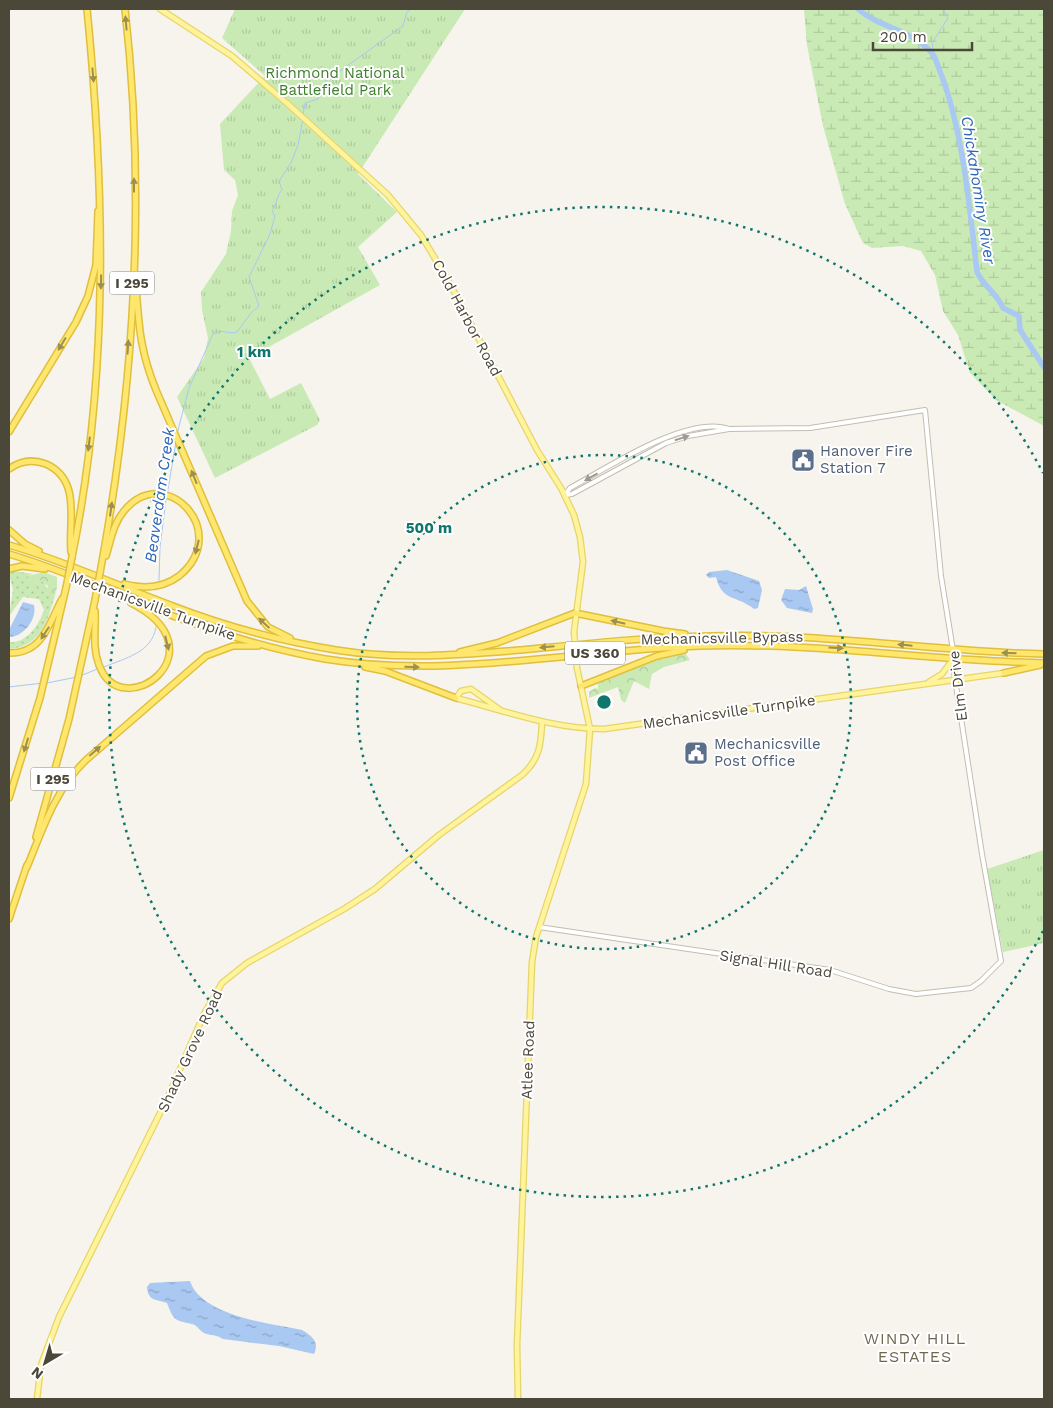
<svg xmlns="http://www.w3.org/2000/svg" width="1053" height="1408" font-family="'Work Sans',sans-serif">
  <defs>
    <pattern id="grass-dots" width="8" height="8" patternUnits="userSpaceOnUse" patternTransform="scale(1.25)"><rect width="8" height="8" fill="#c9eab5"/><path d="M2 2h.1M6 6h.1" fill="none" stroke="#aeca9c" stroke-width="1.8" stroke-linecap="round"/></pattern>
    <pattern id="forest-crowns" width="20" height="18" patternUnits="userSpaceOnUse" patternTransform="scale(1.25)"><rect width="20" height="18" fill="#c9eab5"/><path d="M2 6a3 3 0 1 1 6 0M12 15a3 3 0 1 1 6 0" fill="none" stroke="#aeca9c"/></pattern>
    <pattern id="wetland-marsh" width="20" height="14" patternUnits="userSpaceOnUse" patternTransform="scale(1.25)"><rect width="20" height="14" fill="#c9eab5"/><path d="M1 5h8M5 5V1M11 12h8M15 12V8" fill="none" stroke="#aeca9c"/></pattern>
    <pattern id="park-tufts" width="24" height="20" patternUnits="userSpaceOnUse" patternTransform="scale(1.25)"><rect width="24" height="20" fill="#c9eab5"/><path d="M3 7l-1-3M5 7V3M7 7l1-3M15 17l-1-3M17 17v-4M19 17l1-3" fill="none" stroke="#aeca9c"/></pattern>
    <pattern id="water-ripples" width="26" height="14" patternUnits="userSpaceOnUse" patternTransform="scale(1.25)"><rect width="26" height="14" fill="#a9c8f2"/><path d="M2 4q2-2 4 0t4 0M15 11q2-2 4 0t4 0" fill="none" stroke="#8ca4c5"/></pattern>
  </defs>
  <rect width="100%" height="100%" fill="#f6f4ec"/>
  <path fill="url(#grass-dots)" d="M 14,571 L 33,574 L 28,576 L 32,584 L 40,580 L 43,581 L 51,595 L 57,588 C 49,616 43,647 9,649 L 9,642 C 26,644 39,625 44,610 L 39,599 L 23,597 L 9,616 L 13,590 L 9,574 Z"/>
  <g fill="url(#forest-crowns)">
    <path d="M 44,572 L 57,577 L 57,588 L 51,595 L 46,594 L 48,586 L 40,580 L 32,584 L 27,581 L 28,576 Z"/>
    <path d="M 685,653 L 690,660 L 664,667 L 652,674 L 649,689 L 634,681 L 625,703 L 621,700 L 618,687 L 589,698 L 589,692 L 595,688 L 598,689 L 598,682 L 641,664 Z"/>
  </g>
  <path fill="url(#wetland-marsh)" d="M 804,9 L 1044,9 L 1044,426 L 996,400 L 970,373 L 958,335 L 943,311 L 935,275 L 921,251 L 903,246 L 872,248 L 863,243 L 845,204 L 823,126 L 807,45 Z"/>
  <g fill="url(#park-tufts)">
    <path d="M 235,9 L 465,9 L 358,174 L 397,212 L 358,247 L 380,285 L 249,358 L 270,399 L 301,383 L 320,420 L 317,425 L 215,478 L 177,397 L 204,358 L 208,338 L 202,310 L 201,292 L 226,254 L 231,231 L 232,211 L 238,195 L 235,180 L 224,170 L 220,124 L 265,76 L 222,38 Z"/>
    <path d="M 1044,850 L 1044,943 L 1003,952 L 987,869 Z"/>
  </g>
  <g fill="url(#water-ripples)">
    <path d="M 727,570 L 759,581 L 762,590 L 758,608 L 754,609 C 737,595 722,602 716,577 L 709,578 L 706,575 L 709,572 Z"/>
    <path d="M 806,586 L 813,609 L 812,613 L 787,608 L 781,600 L 785,589 L 799,590 Z"/>
    <path d="M 23,602 L 34,605 C 37,619 25,634 12,637 L 9,636 L 9,630 Z"/>
    <path d="M 190,1281 C 201,1316 272,1324 302,1330 C 311,1335 320,1342 314,1354 L 279,1346 L 223,1339 C 216,1334 211,1336 204,1333 C 200,1331 197,1325 192,1324 C 174,1320 174,1321 167,1303 C 155,1299 148,1301 147,1287 L 150,1283 Z"/>
  </g>
  <g fill="none" stroke-linecap="round" stroke-linejoin="round">
    <g stroke="#a9c8f2" stroke-width="1">
      <path d="M 934,55 L 932,43 L 948,18 L 943,9"/>
      <path d="M 303,115 L 305,103 L 318,99 L 323,83 L 403,26 L 407,12 L 411,9"/>
      <path d="M 177,434 L 189,388 L 213,334 C 221,328 228,335 237,332 L 251,313 L 259,306 L 249,277 L 270,234 L 275,216 L 272,211 C 277,204 276,197 282,190 L 279,181 L 291,163 L 298,145 L 303,119"/>
      <path d="M 167,495 L 176,442"/>
      <path d="M 159,580 L 160,547 L 166,499"/>
      <path d="M 104,667 C 125,658 152,653 156,627"/>
      <path d="M 80,676 L 100,668"/>
      <path d="M 47,683 L 77,677"/>
      <path d="M 9,687 L 43,683"/>
    </g>
    <path stroke="#a9c8f2" stroke-width="5.5" d="M 858,9 C 881,29 910,28 932,53 C 936,58 938,67 941,74 C 963,131 970,211 977,272 C 984,287 996,292 1003,308 L 1019,316 L 1020,330 L 1044,367"/>
    <g stroke="#c2beae" stroke-width="6">
      <g id="minor">
        <path d="M 565,495 L 570,488 C 607,468 688,414 729,429 L 810,428 L 925,410 L 941,576 L 953,650"/>
        <path d="M 565,495 L 572,494 L 666,443 L 688,436 L 729,429"/>
        <path d="M 539,927 L 830,970 L 889,989 L 916,994 L 971,988 L 981,981 L 1001,961 L 982,854 L 955,679"/>
      </g>
    </g>
    <g stroke="#e6d56a" stroke-width="7">
      <g id="major">
        <path d="M 160,9 L 232,56 L 288,104 L 388,195 L 421,235 L 449,282 L 537,450 L 561,488 L 574,515 L 580,537 L 583,562 L 574,632"/>
        <path d="M 953,650 L 955,679"/>
        <path d="M 929,682 L 942,674 L 953,659"/>
        <path d="M 499,709 L 471,689 L 461,691 L 456,698 C 505,711 553,729 604,729 L 1004,673"/>
        <path d="M 37,1399 L 41,1365 L 59,1317 L 167,1099 L 204,1014 L 222,983 L 247,963 L 344,909 L 375,889 L 439,835 L 522,775 C 540,759 541,744 542,722"/>
        <path d="M 518,1399 L 517,1345 L 532,962 L 536,937 L 586,784 L 590,729 L 577,668"/>
      </g>
    </g>
    <g stroke="#e0bf3c" stroke-width="8">
      <g id="highway">
        <path d="M 135,275 C 139,320 138,346 156,390 L 247,601 L 268,627 L 290,638"/>
        <path d="M 9,432 L 76,322 L 88,296 L 96,265 L 98,211"/>
        <path d="M 9,469 C 20,461 33,459 46,464 C 82,480 68,522 71,552"/>
        <path d="M 9,530 L 25,544 L 39,551"/>
        <path d="M 9,545 C 65,561 118,586 173,606 C 225,626 280,641 336,650 C 398,660 459,655 521,650 C 584,644 648,637 711,636 C 823,632 933,652 1044,654"/>
        <path d="M 9,554 C 60,569 108,591 157,610 C 211,631 268,649 325,659 C 450,679 575,650 700,646 C 816,642 929,661 1044,663"/>
        <path d="M 106,556 C 111,540 113,524 124,511 C 165,461 233,532 179,576 C 163,588 143,589 124,584"/>
        <path d="M 72,557 C 109,376 105,191 87,9"/>
        <path d="M 9,569 L 22,566 L 45,569"/>
        <path d="M 100,573 C 134,389 146,195 125,9"/>
        <path d="M 95,611 C 96,629 92,647 99,665 C 122,727 224,650 131,603"/>
        <path d="M 460,652 L 497,643 L 575,613 L 663,631 L 685,634"/>
        <path d="M 9,653 C 43,654 49,623 62,599"/>
        <path d="M 365,667 L 385,671 L 456,698"/>
        <path d="M 1004,673 L 1040,665"/>
        <path d="M 581,686 L 657,656 L 684,650"/>
        <path d="M 9,798 L 40,698 L 66,588"/>
        <path d="M 36,837 L 69,719 L 95,600"/>
        <path d="M 27,867 C 43,828 55,790 86,760 L 206,656 L 233,646 L 258,646"/>
        <path d="M 9,919 L 27,865"/>
      </g>
    </g>
    <use href="#minor" stroke="#fff" stroke-width="4"/>
    <use href="#major" stroke="#fff39c" stroke-width="4.5"/>
    <use href="#highway" stroke="#ffe76e" stroke-width="5"/>
    <g stroke="#e6d56a" stroke-width="7" stroke-linecap="butt">
      <path id="major-bridge" d="M 574,632 L 577,668"/>
    </g>
    <g stroke="#e0bf3c" stroke-width="8" stroke-linecap="butt">
      <g id="highway-bridge">
        <path d="M 66,588 L 72,557"/>
        <path d="M 95,600 L 100,573"/>
      </g>
    </g>
    <use href="#major-bridge" stroke="#fff39c" stroke-width="4.5"/>
    <use href="#highway-bridge" stroke="#ffe76e" stroke-width="5"/>
  </g>
  <defs><path id="oneway-solid" d="M-6-.8H1V-3.2L6.5 0L1 3.2V.8H-6Z" transform="scale(1.25)"/></defs>
  <g fill="#9c8f51">
    <use href="#oneway-solid" transform="translate(126 23) rotate(-95)"/>
    <use href="#oneway-solid" transform="translate(93 75) rotate(85)"/>
    <use href="#oneway-solid" transform="translate(134 185) rotate(-90)"/>
    <use href="#oneway-solid" transform="translate(101 282) rotate(91)"/>
    <use href="#oneway-solid" transform="translate(62 344) rotate(121)"/>
    <use href="#oneway-solid" transform="translate(128 347) rotate(-86)"/>
    <use href="#oneway-solid" transform="translate(89 444) rotate(97)"/>
    <use href="#oneway-solid" transform="translate(194 477) rotate(-112)"/>
    <use href="#oneway-solid" transform="translate(111 509) rotate(-82)"/>
    <use href="#oneway-solid" transform="translate(197 547) rotate(104)"/>
    <use href="#oneway-solid" transform="translate(618 622) rotate(-167)"/>
    <use href="#oneway-solid" transform="translate(264 623) rotate(-137)"/>
    <use href="#oneway-solid" transform="translate(45 633) rotate(123)"/>
    <use href="#oneway-solid" transform="translate(167 643) rotate(76)"/>
    <use href="#oneway-solid" transform="translate(905 645) rotate(-174)"/>
    <use href="#oneway-solid" transform="translate(547 647) rotate(175)"/>
    <use href="#oneway-solid" transform="translate(836 648) rotate(4)"/>
    <use href="#oneway-solid" transform="translate(1009 653) rotate(-178)"/>
    <use href="#oneway-solid" transform="translate(412 667) rotate(1)"/>
    <use href="#oneway-solid" transform="translate(26 745) rotate(107)"/>
    <use href="#oneway-solid" transform="translate(95 751) rotate(-41)"/>
  </g>
  <g fill="#9c9a92">
    <use href="#oneway-solid" transform="translate(682 438) rotate(-17)"/>
    <use href="#oneway-solid" transform="translate(591 477) rotate(151)"/>
  </g>
  <g fill="none" stroke="#0f766e" stroke-width="2.5" stroke-dasharray="2.5 5">
    <circle cx="604" cy="702" r="247"/>
    <path d="M1043 931A495 495 0 1 1 1043 473"/>
  </g>
  <defs>
    <g id="civic-square" transform="scale(1.25)"><rect x="-9" y="-9" width="18" height="18" rx="4" fill="#5c6f8a" stroke="#fff"/><path d="M-.6-6.5H3V-4.5H.6V-3L4-1V1h2V6H-6V1h2V-1L-.6-3ZM-1.2 2.5V6h2.4V2.5Z" fill="#fff"/></g>
  </defs>
  <g fill-rule="evenodd">
    <use href="#civic-square" x="803" y="460"/>
    <use href="#civic-square" x="696" y="753"/>
  </g>
  <g text-anchor="middle" stroke-width="4" stroke-linejoin="round" paint-order="stroke">
    <g fill="#fff" stroke="#817e74" stroke-width="1">
      <rect x="109.5" y="271.5" width="45" height="23" rx="4"/>
      <rect x="565" y="641.5" width="60" height="23" rx="4"/>
      <rect x="30.5" y="767.5" width="45" height="23" rx="4"/>
    </g>
    <g font-size="14" font-weight="bold" fill="#4b4739">
      <text x="132" y="288">I 295</text>
      <text x="595" y="658">US 360</text>
      <text x="53" y="784">I 295</text>
    </g>
    <g font-size="15" fill="#3c7e2a" stroke="#fff">
      <text x="335" y="78">Richmond National<tspan x="335" dy="17">Battlefield Park</tspan></text>
    </g>
    <g font-size="15" fill="#4b4739" stroke="#fff">
      <text transform="translate(467 318) rotate(62)" y="5">Cold Harbor Road</text>
      <text transform="translate(153 606) rotate(20)" y="5">Mechanicsville Turnpike</text>
      <text transform="translate(722 638) rotate(-1)" y="5">Mechanicsville Bypass</text>
      <text transform="translate(958 686) rotate(-97)" y="5">Elm Drive</text>
      <text transform="translate(729 712) rotate(-8)" y="5">Mechanicsville Turnpike</text>
      <text transform="translate(776 964) rotate(9)" y="5">Signal Hill Road</text>
      <text transform="translate(190 1051) rotate(-65)" y="5">Shady Grove Road</text>
      <text transform="translate(528 1060) rotate(-88)" y="5">Atlee Road</text>
    </g>
    <g font-size="15" fill="#4e5e75" stroke="#fff" text-anchor="start">
      <text x="820" y="456">Hanover Fire<tspan x="820" dy="17">Station 7</tspan></text>
      <text x="714" y="749">Mechanicsville<tspan x="714" dy="17">Post Office</tspan></text>
    </g>
    <g font-size="16" font-style="italic" fill="#2f68b9" stroke="#fff">
      <text transform="translate(979 190) rotate(81)" y="6">Chickahominy River</text>
      <text transform="translate(159 495) rotate(-82)" y="6">Beaverdam Creek</text>
    </g>
    <g font-size="16" letter-spacing="1" fill="#6e6750" stroke="#fff">
      <text x="915" y="1344">WINDY HILL<tspan x="915" dy="18">ESTATES</tspan></text>
    </g>
  </g>
  <circle cx="604" cy="702" r="8" fill="#0f766e" stroke="#fff" stroke-width="2.5"/>
  <g font-size="15" text-anchor="middle" font-weight="bold" fill="#0f766e" stroke="#fff" stroke-width="4" stroke-linejoin="round" paint-order="stroke">
    <text x="254" y="357">1 km</text>
    <text x="429" y="533">500 m</text>
  </g>
  <rect width="1053" height="1408" fill="none" stroke="#4b4739" stroke-width="20"/>
  <g transform="translate(45 1363) rotate(218)" stroke="#ffffff" stroke-width="4" paint-order="stroke">
  <path d="M0-4L9 19L0 12L-9 19Z" fill="#4b4739"/>
  <text y="-8" font-size="14" font-weight="bold" text-anchor="middle" fill="#4b4739">N</text>
  </g>
  <path d="M873 42v8h99v-8" fill="none" stroke="#4b4739" stroke-width="2.5"/>
  <text x="880" y="42" font-size="15" fill="#4b4739" stroke="#ffffff" stroke-width="4" paint-order="stroke">200 m</text>
</svg>
